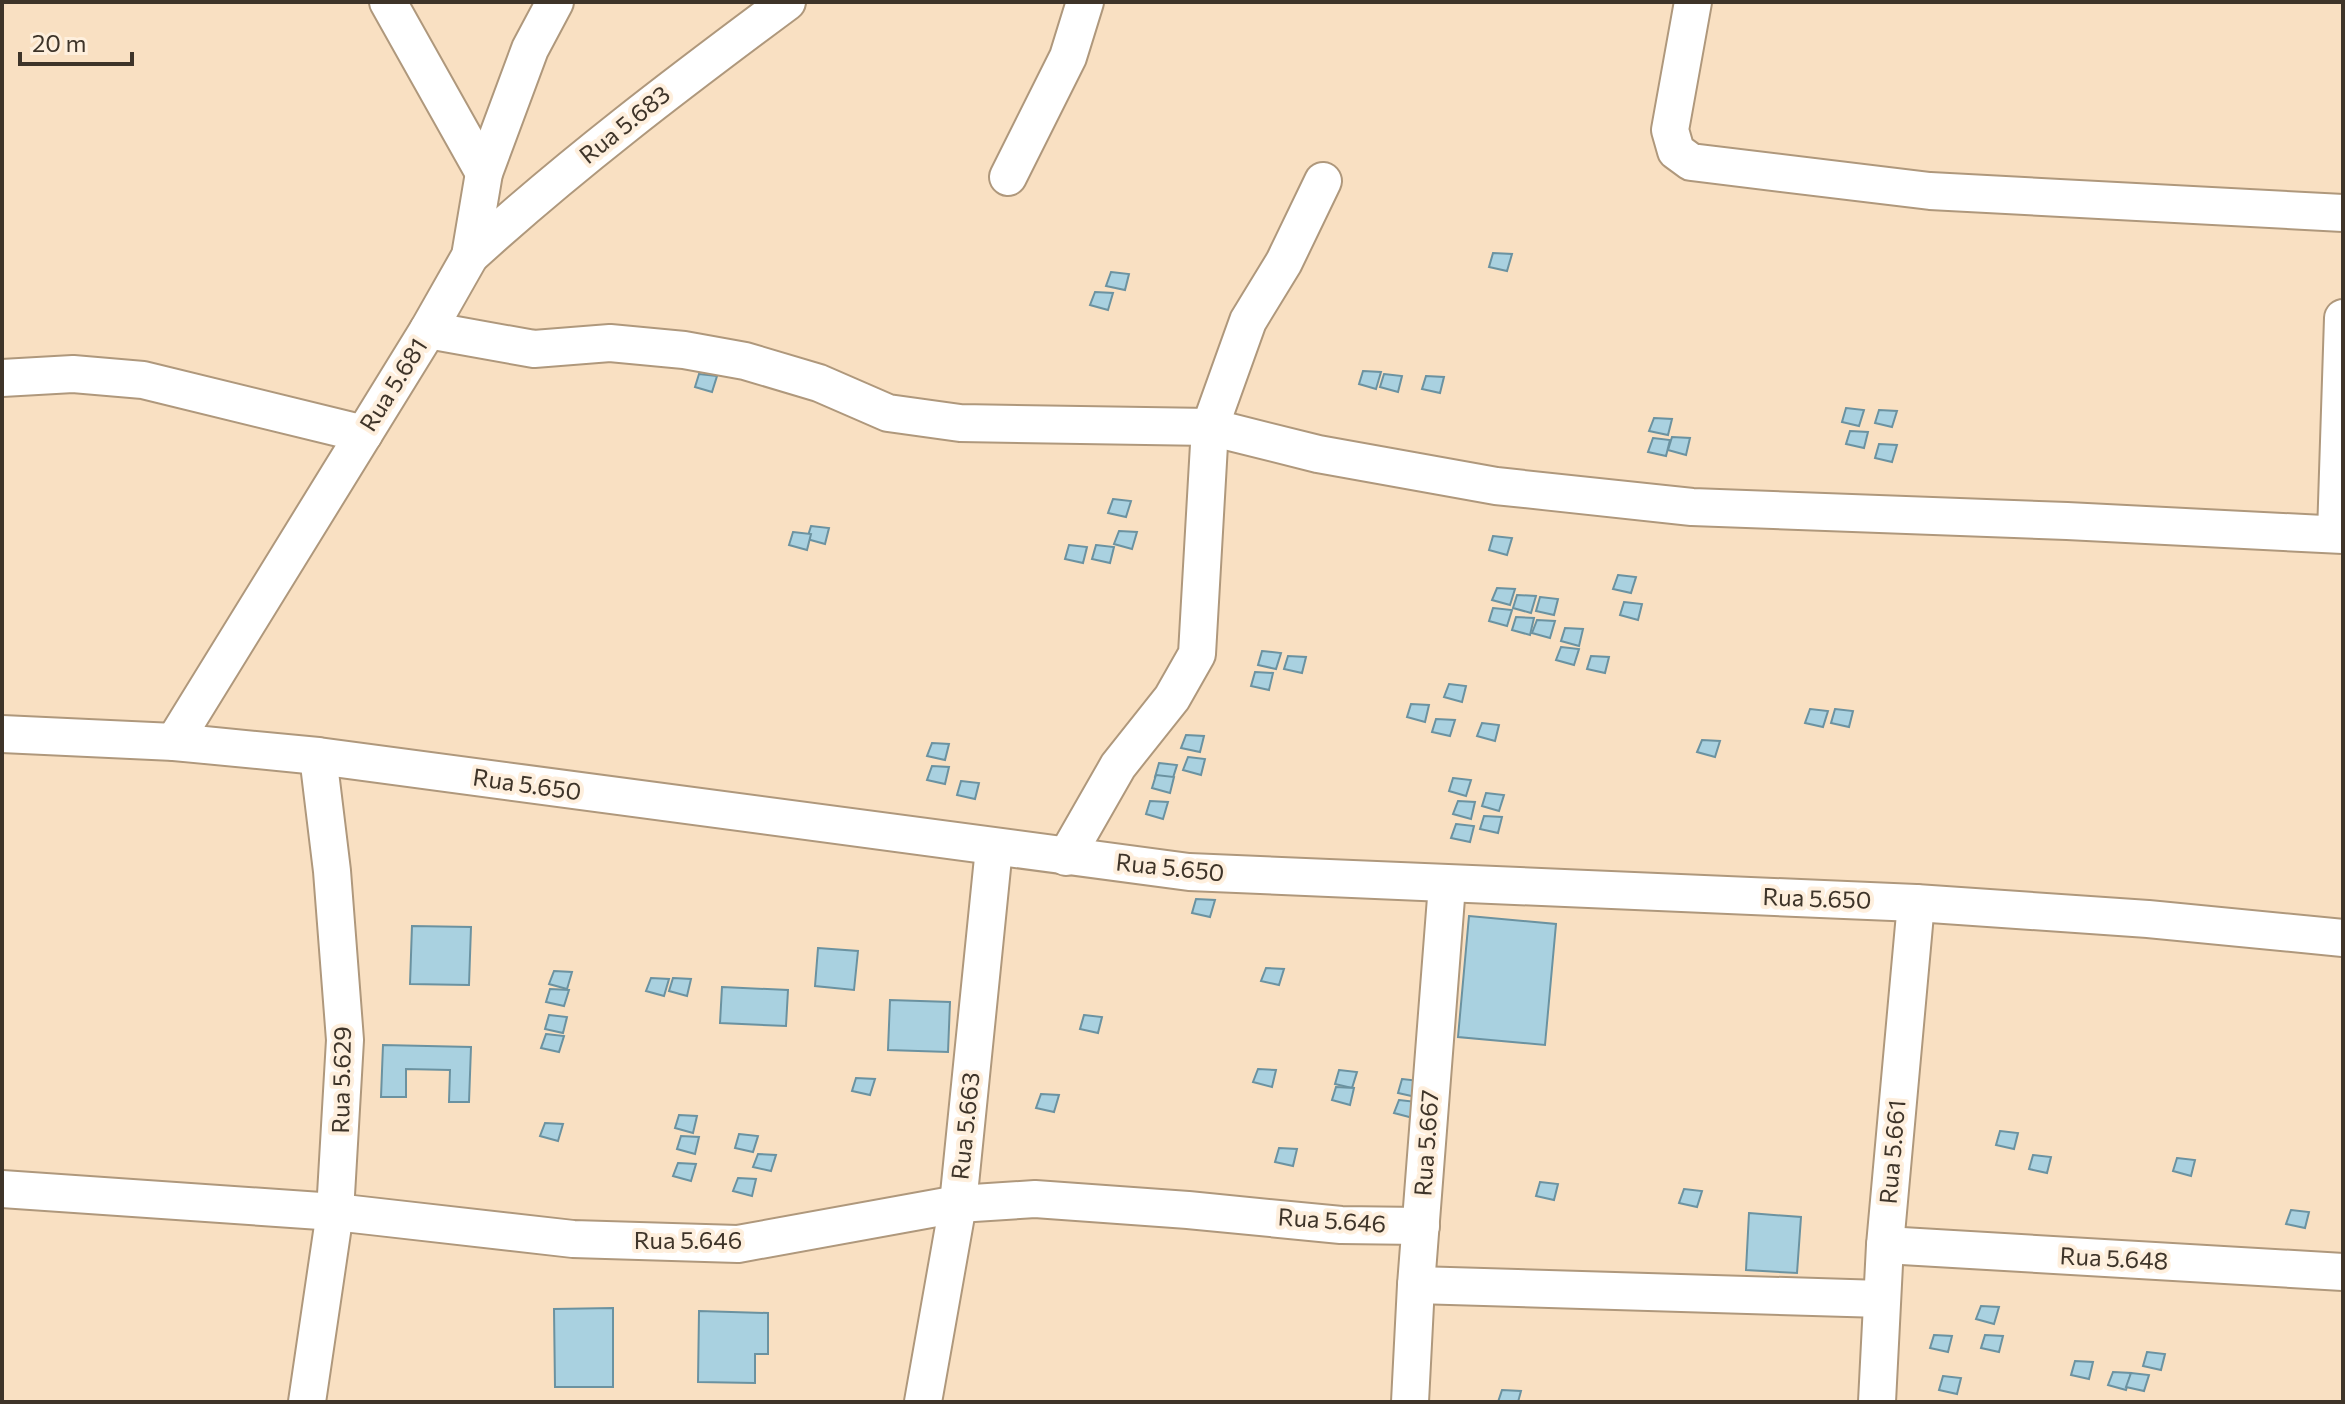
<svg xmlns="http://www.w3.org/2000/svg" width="2345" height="1404" font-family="Commissioner,sans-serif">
  <rect width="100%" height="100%" fill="#f9e0c2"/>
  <g fill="#a9d1e0" stroke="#6b92a0" stroke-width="2">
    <path d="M 1493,253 L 1512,254 L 1507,271 L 1489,267 Z"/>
    <path d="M 1111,272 L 1129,274 L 1125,290 L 1106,286 Z"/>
    <path d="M 1095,292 L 1113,293 L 1108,310 L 1090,305 Z"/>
    <path d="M 1363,371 L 1381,372 L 1376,389 L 1359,384 Z"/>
    <path d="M 699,374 L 717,376 L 712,392 L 695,387 Z"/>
    <path d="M 1384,374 L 1402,376 L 1398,392 L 1380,387 Z"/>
    <path d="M 1426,376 L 1444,377 L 1440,393 L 1422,389 Z"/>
    <path d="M 1846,408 L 1864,410 L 1859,426 L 1842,422 Z"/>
    <path d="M 1879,410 L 1897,411 L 1892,427 L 1875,423 Z"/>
    <path d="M 1654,418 L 1672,419 L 1668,435 L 1649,431 Z"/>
    <path d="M 1850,431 L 1868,432 L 1864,448 L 1846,444 Z"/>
    <path d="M 1672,437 L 1690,438 L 1686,455 L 1668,450 Z"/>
    <path d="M 1653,438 L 1670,440 L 1666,456 L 1648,452 Z"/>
    <path d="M 1879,444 L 1897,445 L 1892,462 L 1875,458 Z"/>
    <path d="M 1113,499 L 1131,501 L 1126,517 L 1108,513 Z"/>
    <path d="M 811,526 L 829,528 L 825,544 L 807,539 Z"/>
    <path d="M 1119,531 L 1137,532 L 1132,549 L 1114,544 Z"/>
    <path d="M 793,532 L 811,534 L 807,550 L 789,545 Z"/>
    <path d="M 1493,536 L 1512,538 L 1507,555 L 1489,550 Z"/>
    <path d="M 1069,545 L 1087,547 L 1083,563 L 1065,559 Z"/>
    <path d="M 1096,545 L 1114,547 L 1110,563 L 1092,559 Z"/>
    <path d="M 1618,575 L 1636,577 L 1631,593 L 1613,589 Z"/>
    <path d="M 1497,588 L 1515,589 L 1510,605 L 1492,600 Z"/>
    <path d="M 1517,595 L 1536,596 L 1531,613 L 1513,608 Z"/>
    <path d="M 1540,597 L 1558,599 L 1554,615 L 1536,611 Z"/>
    <path d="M 1624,602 L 1642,604 L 1638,620 L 1620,615 Z"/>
    <path d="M 1493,608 L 1512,610 L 1507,626 L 1489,621 Z"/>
    <path d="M 1516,617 L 1534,618 L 1530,635 L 1512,630 Z"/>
    <path d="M 1537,620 L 1555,621 L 1550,638 L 1532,633 Z"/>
    <path d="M 1565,628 L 1583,629 L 1579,646 L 1561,641 Z"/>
    <path d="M 1561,647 L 1579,649 L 1574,665 L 1556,660 Z"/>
    <path d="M 1262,651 L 1281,653 L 1276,669 L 1258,665 Z"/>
    <path d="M 1288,656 L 1306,657 L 1302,673 L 1284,669 Z"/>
    <path d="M 1591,656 L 1609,657 L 1605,673 L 1587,669 Z"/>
    <path d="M 1255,672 L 1273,673 L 1269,690 L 1251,686 Z"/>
    <path d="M 1449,684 L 1466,686 L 1462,702 L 1444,697 Z"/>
    <path d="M 1411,704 L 1429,705 L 1425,722 L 1407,717 Z"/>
    <path d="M 1810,709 L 1828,711 L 1823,727 L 1805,723 Z"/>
    <path d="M 1835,709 L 1853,711 L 1849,727 L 1831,723 Z"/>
    <path d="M 1436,719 L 1455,720 L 1450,736 L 1432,732 Z"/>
    <path d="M 1482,723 L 1499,725 L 1495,741 L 1477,736 Z"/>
    <path d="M 1186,735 L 1204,736 L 1200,752 L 1181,748 Z"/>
    <path d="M 1702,740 L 1720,741 L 1715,757 L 1697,752 Z"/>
    <path d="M 932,743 L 949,744 L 945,760 L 927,756 Z"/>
    <path d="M 1188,757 L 1205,759 L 1201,775 L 1183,770 Z"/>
    <path d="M 1159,763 L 1177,765 L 1172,781 L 1155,777 Z"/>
    <path d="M 932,766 L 949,767 L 945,784 L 927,780 Z"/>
    <path d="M 1156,775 L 1174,777 L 1170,793 L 1152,788 Z"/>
    <path d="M 1453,778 L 1471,780 L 1466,796 L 1449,791 Z"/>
    <path d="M 961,781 L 979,783 L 975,799 L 957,795 Z"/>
    <path d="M 1486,793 L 1504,795 L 1499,811 L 1482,806 Z"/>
    <path d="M 1150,801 L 1168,802 L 1163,819 L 1146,814 Z"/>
    <path d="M 1458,801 L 1475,802 L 1471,819 L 1453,814 Z"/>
    <path d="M 1484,816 L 1502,817 L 1498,833 L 1480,829 Z"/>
    <path d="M 1456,824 L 1474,826 L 1470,842 L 1451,838 Z"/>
    <path d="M 1196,899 L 1215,900 L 1210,917 L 1192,913 Z"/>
    <path d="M 1469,916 L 1556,924 L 1545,1045 L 1458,1037 Z"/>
    <path d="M 412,926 L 471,927 L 469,985 L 410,984 Z"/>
    <path d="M 818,948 L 858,951 L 854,990 L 815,986 Z"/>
    <path d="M 1266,968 L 1284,969 L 1279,985 L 1261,981 Z"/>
    <path d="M 554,971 L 572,972 L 567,989 L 549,984 Z"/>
    <path d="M 651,978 L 669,979 L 664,996 L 646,991 Z"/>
    <path d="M 673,978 L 691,979 L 687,996 L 669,991 Z"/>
    <path d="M 722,987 L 788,990 L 786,1026 L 720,1023 Z"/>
    <path d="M 550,989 L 569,990 L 564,1006 L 546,1002 Z"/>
    <path d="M 890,1000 L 950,1002 L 948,1052 L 888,1050 Z"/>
    <path d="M 549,1015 L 567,1017 L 563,1033 L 545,1029 Z"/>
    <path d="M 1084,1015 L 1102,1017 L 1098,1033 L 1080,1029 Z"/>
    <path d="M 546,1034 L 564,1036 L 559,1052 L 541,1048 Z"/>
    <path d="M 383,1045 L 471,1047 L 469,1102 L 449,1102 L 450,1070 L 406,1069 L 406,1097 L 381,1097 Z"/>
    <path d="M 1258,1069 L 1276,1070 L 1272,1087 L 1253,1082 Z"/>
    <path d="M 1339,1070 L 1357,1072 L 1352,1088 L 1335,1084 Z"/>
    <path d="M 856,1078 L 875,1079 L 870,1095 L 852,1091 Z"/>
    <path d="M 1402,1079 L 1420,1081 L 1416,1097 L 1398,1093 Z"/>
    <path d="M 1336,1087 L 1354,1088 L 1350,1105 L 1332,1100 Z"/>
    <path d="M 1041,1094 L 1059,1095 L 1054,1112 L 1036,1108 Z"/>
    <path d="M 1399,1100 L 1417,1102 L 1413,1118 L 1394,1113 Z"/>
    <path d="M 679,1115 L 697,1116 L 693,1133 L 675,1128 Z"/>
    <path d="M 545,1123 L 563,1124 L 558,1141 L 540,1136 Z"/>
    <path d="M 2000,1131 L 2018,1133 L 2014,1149 L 1996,1145 Z"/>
    <path d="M 739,1134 L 758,1136 L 753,1152 L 735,1148 Z"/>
    <path d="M 681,1136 L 699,1137 L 695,1154 L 677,1149 Z"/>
    <path d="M 1279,1148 L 1297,1149 L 1293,1166 L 1275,1162 Z"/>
    <path d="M 758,1154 L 776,1155 L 771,1171 L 753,1167 Z"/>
    <path d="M 2033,1155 L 2051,1157 L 2047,1173 L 2029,1169 Z"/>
    <path d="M 2177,1158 L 2195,1160 L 2191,1176 L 2173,1171 Z"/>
    <path d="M 678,1163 L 696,1164 L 691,1181 L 673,1176 Z"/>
    <path d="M 738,1178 L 756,1179 L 752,1196 L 733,1191 Z"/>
    <path d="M 1540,1182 L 1558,1184 L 1554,1200 L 1536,1196 Z"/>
    <path d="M 1684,1189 L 1702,1191 L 1697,1207 L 1679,1203 Z"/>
    <path d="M 2291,1210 L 2309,1212 L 2305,1228 L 2286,1224 Z"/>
    <path d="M 1749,1213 L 1801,1217 L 1797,1273 L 1746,1270 Z"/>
    <path d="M 1981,1306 L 1999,1307 L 1994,1324 L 1976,1319 Z"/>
    <path d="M 613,1308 L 613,1387 L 555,1387 L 554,1309 Z"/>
    <path d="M 699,1311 L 768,1313 L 768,1354 L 755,1354 L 755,1383 L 698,1382 Z"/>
    <path d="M 1934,1335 L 1952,1336 L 1948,1352 L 1930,1348 Z"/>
    <path d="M 1985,1335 L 2003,1336 L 1999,1352 L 1981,1348 Z"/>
    <path d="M 2147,1352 L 2165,1354 L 2161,1370 L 2143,1366 Z"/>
    <path d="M 2075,1361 L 2093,1362 L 2089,1379 L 2071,1375 Z"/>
    <path d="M 2113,1372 L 2131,1373 L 2126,1390 L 2108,1385 Z"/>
    <path d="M 2131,1373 L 2149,1375 L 2144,1391 L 2126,1387 Z"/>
    <path d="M 1943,1376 L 1961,1378 L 1957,1394 L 1939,1390 Z"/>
    <path d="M 1502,1390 L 1521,1391 L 1518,1402 L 1498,1402 Z"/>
  </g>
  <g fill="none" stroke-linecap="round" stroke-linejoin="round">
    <g stroke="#af987c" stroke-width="40">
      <g id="street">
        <path d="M 388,2 L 484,173"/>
        <path d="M 1693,2 L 1670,130 L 1676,151 L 1691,162 L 1930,191 L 2343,213"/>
        <path d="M 1008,177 L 1068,57 L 1085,2"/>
        <path d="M 470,256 C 571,164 678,83 787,2"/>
        <path d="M 428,330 L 534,349 L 610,343 L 684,350 L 745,361 L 819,383 L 888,413 L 960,423 L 1210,427 L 1318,454 L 1496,486 L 1692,507 L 2067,521 L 2343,535"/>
        <path d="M 2,378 L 73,374 L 143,380 L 364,434"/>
        <path d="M 2336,534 L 2343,318"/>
        <path d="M 2,734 L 174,742 L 318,756 L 1189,872 L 1916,903 L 2148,919 L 2343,938"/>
        <path d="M 174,742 L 428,330 L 470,256 L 484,173 L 530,49 L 555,2"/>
        <path d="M 1066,857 L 1118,766 L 1172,698 L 1197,654 L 1210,427 L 1248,321 L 1284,262 L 1323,181"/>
        <path d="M 2,1189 L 335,1212 L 573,1239 L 738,1244 L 958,1204 L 1035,1199 L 1188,1210 L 1341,1225 L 1421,1226"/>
        <path d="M 1885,1245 L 2343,1272"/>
        <path d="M 1416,1285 L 1882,1299"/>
        <path d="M 307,1402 L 335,1212 L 345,1040 L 332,871 L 318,756"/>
        <path d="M 923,1402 L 958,1204 L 994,848"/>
        <path d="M 1410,1402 L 1416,1285 L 1447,885"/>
        <path d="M 1877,1402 L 1885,1245 L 1916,903"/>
      </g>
    </g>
    <use href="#street" stroke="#fff" stroke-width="36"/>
  </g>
  <g text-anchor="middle" stroke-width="8" stroke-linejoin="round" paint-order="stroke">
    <g font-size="24" fill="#3e3429" stroke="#feefdd">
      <text transform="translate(625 125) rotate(-39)" y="8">Rua 5.683</text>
      <text transform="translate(394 385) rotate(-58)" y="8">Rua 5.681</text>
      <text transform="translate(527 785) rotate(8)" y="8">Rua 5.650</text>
      <text transform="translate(1170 868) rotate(6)" y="8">Rua 5.650</text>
      <text transform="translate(1817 899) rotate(2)" y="8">Rua 5.650</text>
      <text transform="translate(342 1080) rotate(-89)" y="8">Rua 5.629</text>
      <text transform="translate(966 1126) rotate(-84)" y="8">Rua 5.663</text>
      <text transform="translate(1427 1143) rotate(-86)" y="8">Rua 5.667</text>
      <text transform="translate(1893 1152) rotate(-85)" y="8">Rua 5.661</text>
      <text transform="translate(1332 1221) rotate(4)" y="8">Rua 5.646</text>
      <text x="688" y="1249">Rua 5.646</text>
      <text transform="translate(2114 1259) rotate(3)" y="8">Rua 5.648</text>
    </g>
  </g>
  <rect width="2345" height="1404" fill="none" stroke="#3e3429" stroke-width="8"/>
  <path d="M20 52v12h112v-12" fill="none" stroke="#3e3429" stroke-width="4"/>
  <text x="32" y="52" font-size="24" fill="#3e3429" stroke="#feefdd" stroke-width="6" paint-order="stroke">20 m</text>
</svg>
